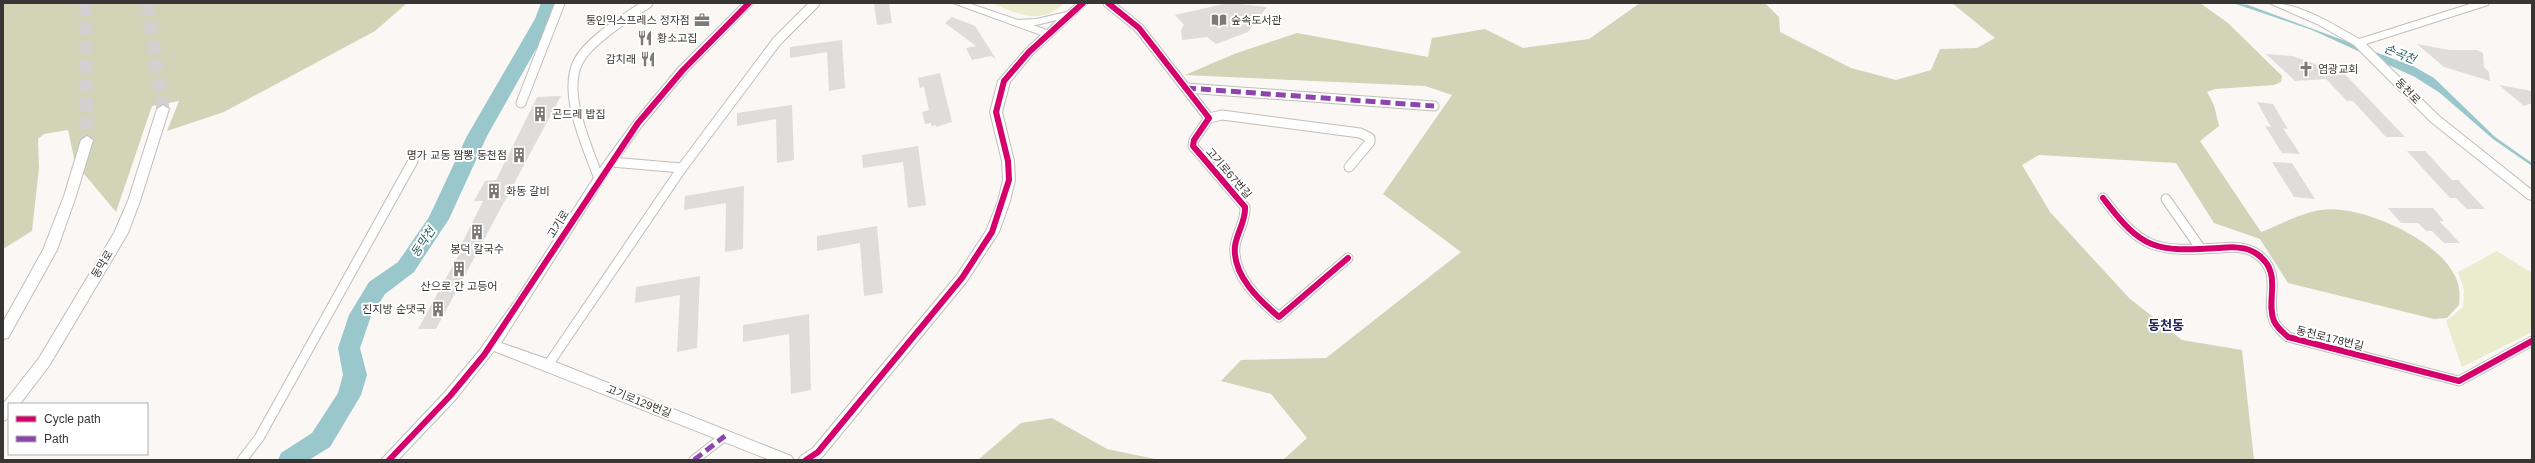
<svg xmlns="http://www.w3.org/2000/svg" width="2535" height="463" font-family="Arial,'Noto Sans KR',sans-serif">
  <rect width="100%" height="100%" fill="#faf7f5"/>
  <g fill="#eaecce">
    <path d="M 991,3 L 1064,3 C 1040,27 1018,13 991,3 Z"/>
    <path d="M 2497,251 L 2532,273 L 2532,332 L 2462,367 L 2446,321 L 2463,307 L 2464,290 L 2458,272 Z"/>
  </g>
  <g fill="#d1d4b7">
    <path d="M 3,3 L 407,3 L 375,31 L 224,112 L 167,131 L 179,101 L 152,106 L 116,212 L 75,163 L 68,130 L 44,134 L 38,139 L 39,168 L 32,231 L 3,249 Z"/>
    <path d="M 1640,3 L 1765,3 L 1779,17 L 1780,32 L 1851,68 L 1896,80 L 1931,70 L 1940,49 L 1977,48 L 1995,38 L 1952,3 L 2200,3 L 2228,23 L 2282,76 L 2281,82 L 2274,85 L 2215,89 L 2207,92 L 2214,105 L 2219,126 L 2200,141 L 2261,232 C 2280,225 2300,213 2321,210 C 2360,204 2438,239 2455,276 C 2460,286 2460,294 2459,305 L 2447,318 L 2434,319 L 2288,283 L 2260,239 L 2214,223 L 2176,163 L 2039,155 L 2022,165 L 2050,212 L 2129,298 L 2182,340 L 2242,350 L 2254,460 L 1283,460 L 1307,438 L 1271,394 L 1221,381 L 1241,360 L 1326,358 L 1461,252 L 1383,194 L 1452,95 L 1425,86 L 1185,75 L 1234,54 L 1297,33 L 1428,57 L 1432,38 L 1485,29 L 1523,48 L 1589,39 Z"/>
    <path d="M 1052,418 L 1107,449 L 1160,460 L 978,460 L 1021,423 Z"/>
  </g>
  <path fill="#99c7cc" d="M 2233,3 L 2248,5 L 2413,66 L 2434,78 L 2495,137 L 2532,163 L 2532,166 L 2493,139 L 2440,93 L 2415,77 L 2312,30 Z"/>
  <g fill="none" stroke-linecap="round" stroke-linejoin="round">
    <path fill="#99c7cc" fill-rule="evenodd" d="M 541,3 L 559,3 L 553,19 L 487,136 L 449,219 L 414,272 L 385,294 L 371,316 L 360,348 L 367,375 L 361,395 L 330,447 L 309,460 L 278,460 L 281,453 L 312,433 L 338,393 L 343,375 L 338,348 L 349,315 L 369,282 L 398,262 L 429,217 L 467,136 L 535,19 Z"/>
  </g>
  <g fill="#dfdddc">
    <path d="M 874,3 L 889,3 L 892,23 L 877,25 Z"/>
    <path d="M 1228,3 L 1267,7 L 1248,32 L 1216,44 L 1207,37 L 1182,40 L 1181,30 L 1184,25 L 1175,15 Z"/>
    <path d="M 952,17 L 975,26 L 996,59 L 991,56 L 972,60 L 966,48 L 976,46 L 945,23 Z"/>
    <path d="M 842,40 L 845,88 L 829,91 L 827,52 L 790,58 L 790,47 Z"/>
    <path d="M 2417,44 L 2449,50 L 2477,50 L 2483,53 L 2484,67 L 2489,72 L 2490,81 L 2444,67 Z"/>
    <path d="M 2266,54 L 2292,56 L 2335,71 L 2342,71 L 2405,137 L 2386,137 L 2353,101 L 2347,101 L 2326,79 L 2295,81 Z"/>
    <path d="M 940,73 L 952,122 L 936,127 L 936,125 L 931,126 L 931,123 L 925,124 L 922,112 L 929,110 L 924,87 L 920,88 L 918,78 Z"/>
    <path d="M 2499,85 L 2532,91 L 2532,103 L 2524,106 Z"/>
    <path d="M 561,96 L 436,329 L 418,329 L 462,249 L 459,249 L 483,201 L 474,201 L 485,181 L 496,180 L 537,97 Z"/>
    <path d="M 2257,102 L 2273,104 L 2288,129 L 2283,128 L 2300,154 L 2282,153 L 2265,126 L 2271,127 Z"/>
    <path d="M 792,105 L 794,160 L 777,163 L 776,119 L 737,126 L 737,113 Z"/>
    <path d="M 918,146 L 926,205 L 908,208 L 903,162 L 863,168 L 862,155 Z"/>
    <path d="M 2407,151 L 2425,151 L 2452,180 L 2458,180 L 2485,209 L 2467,209 L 2456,198 L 2450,198 Z"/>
    <path d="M 2272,162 L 2292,163 L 2315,199 L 2294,197 Z"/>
    <path d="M 744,186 L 743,249 L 725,252 L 726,203 L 684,210 L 685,196 Z"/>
    <path d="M 2388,208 L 2433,208 L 2444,221 L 2439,221 L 2460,243 L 2444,243 L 2432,231 L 2426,231 L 2418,223 L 2401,223 Z"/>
    <path d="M 877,226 L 883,293 L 864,296 L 860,243 L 817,251 L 817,236 Z"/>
    <path d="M 700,276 L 697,348 L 677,352 L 680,295 L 635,303 L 636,287 Z"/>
    <path d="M 809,314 L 811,390 L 791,394 L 789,334 L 743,342 L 743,325 Z"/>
  </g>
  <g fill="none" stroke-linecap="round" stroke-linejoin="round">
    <g stroke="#d3d0cf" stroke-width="13" stroke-dasharray="13 6" stroke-linecap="butt">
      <path d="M 85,3 L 87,140"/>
      <path d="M 147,3 L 163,109"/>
    </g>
    <g stroke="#c1bfbd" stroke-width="11">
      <g id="street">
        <path d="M 1108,3 L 1139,28 L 1209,118 L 1194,140 L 1193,146 L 1245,207 C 1246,221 1237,232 1235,246 C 1232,275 1259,300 1279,317 L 1348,258"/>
        <path d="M 1186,88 L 1434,106"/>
        <path d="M 521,103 L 560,3"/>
        <path d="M 1209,118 L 1222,115 L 1360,133 L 1370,138 L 1370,142 L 1349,167"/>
        <path d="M 611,162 L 682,168"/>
        <path d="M 599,179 C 588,148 562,94 578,62 C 589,40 628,17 648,3"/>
        <path d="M 2103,198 C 2142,250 2155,252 2219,248 C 2231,247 2246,246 2257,254 C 2284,273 2265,299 2274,321 C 2277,328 2283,332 2288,337 L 2459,381 L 2532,341"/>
        <path d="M 2166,199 L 2201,249"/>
        <path d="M 548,365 L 682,168 L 777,41 L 815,3"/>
        <path d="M 242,460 L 259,438 L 413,161"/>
        <path d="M 694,460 L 725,436"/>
      </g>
    </g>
    <g stroke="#c1bfbd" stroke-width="2">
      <g id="secondary">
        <path d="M 743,3 L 754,3 L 687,72 L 642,126 L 610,171 L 501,343 L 553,361 L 791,456 L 794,460 L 770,460 L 494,351 L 455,400 L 398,460 L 381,460 L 445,392 L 479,351 L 516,299 L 602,165 L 634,121 L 679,67 Z"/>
        <path d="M 953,3 L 968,3 L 1018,20 L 1036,19 L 1067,12 L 1077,3 L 1088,3 L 1033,54 L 1010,82 L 1002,112 L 1014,161 L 1015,180 L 1010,201 L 999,232 L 967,281 L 823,456 L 818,460 L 798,460 L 801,456 L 813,448 L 957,275 L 986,231 L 998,201 L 1003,180 L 1002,161 L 990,112 L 998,81 L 1025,50 L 1041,35 ZM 1057,20 L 1047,30 L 1033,25 L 1036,25 Z"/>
        <path d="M 2269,3 C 2301,3 2332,24 2359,39 L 2473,3 L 2489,3 L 2488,5 L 2366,44 L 2439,116 L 2532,190 L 2532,200 L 2528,199 L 2431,122 L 2354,45 L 2317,24 Z"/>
        <path d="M 163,105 L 169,109 L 140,201 L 128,233 L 49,366 L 20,404 L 9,404 L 9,418 L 3,421 L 3,404 L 39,358 L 114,233 L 128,201 L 157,109 Z"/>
        <path d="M 87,136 L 93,140 L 76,196 L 57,250 L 8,338 L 3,339 L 3,322 L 43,250 L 64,196 L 81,140 Z"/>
      </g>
    </g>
    <use href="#street" stroke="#fefefe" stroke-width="9"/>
    <use href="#secondary" fill="#fefefe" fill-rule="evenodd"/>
    <g stroke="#8e44ad" stroke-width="5" stroke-dasharray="10 5" stroke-linecap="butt">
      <path d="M 1186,88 L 1434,106"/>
      <path d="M 694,460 L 725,436"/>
    </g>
    <g stroke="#fff" stroke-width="8">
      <g id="cycleway">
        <path d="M 1108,3 L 1139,28 L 1209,118 L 1194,140 L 1193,146 L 1245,207 C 1246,221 1237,232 1235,246 C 1232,275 1259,300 1279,317 L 1348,258"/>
        <path d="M 2103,198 C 2142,250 2155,252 2219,248 C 2231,247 2246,246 2257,254 C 2284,273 2265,299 2274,321 C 2277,328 2283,332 2288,337 L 2459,381 L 2532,341"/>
        <path d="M 389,460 L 450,396 L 484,355 L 638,123 L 683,70 L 749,3"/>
        <path d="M 806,460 L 818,452 L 962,278 L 992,232 L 1009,180 L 1008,161 L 996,112 L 1004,81 L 1029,52 L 1083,3"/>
      </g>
    </g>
    <use href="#cycleway" stroke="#d6006c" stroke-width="6"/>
  </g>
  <defs>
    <g id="office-bare" transform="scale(1.2)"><path d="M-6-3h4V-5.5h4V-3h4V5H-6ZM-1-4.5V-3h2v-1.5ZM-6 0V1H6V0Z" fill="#7c7a78" stroke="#fff" stroke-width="2.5" paint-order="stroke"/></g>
    <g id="library-bare" transform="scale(1.2)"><path d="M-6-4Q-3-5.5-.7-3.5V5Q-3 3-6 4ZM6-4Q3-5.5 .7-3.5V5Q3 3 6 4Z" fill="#7c7a78" stroke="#fff" stroke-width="2.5" paint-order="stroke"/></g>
    <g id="restaurant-bare" transform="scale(1.2)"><path d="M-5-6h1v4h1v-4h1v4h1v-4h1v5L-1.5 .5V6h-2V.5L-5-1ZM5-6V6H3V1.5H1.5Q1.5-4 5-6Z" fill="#7c7a78" stroke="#fff" stroke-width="2.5" paint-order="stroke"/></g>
    <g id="church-bare" transform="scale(1.2)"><path d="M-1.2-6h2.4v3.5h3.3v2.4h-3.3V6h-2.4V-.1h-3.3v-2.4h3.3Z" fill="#7c7a78" stroke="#fff" stroke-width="2.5" paint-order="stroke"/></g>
    <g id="building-bare" transform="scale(1.2)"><path d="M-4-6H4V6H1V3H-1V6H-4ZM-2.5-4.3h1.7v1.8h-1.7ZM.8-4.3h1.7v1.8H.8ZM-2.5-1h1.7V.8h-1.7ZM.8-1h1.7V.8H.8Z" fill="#7c7a78" stroke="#fff" stroke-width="2.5" paint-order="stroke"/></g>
  </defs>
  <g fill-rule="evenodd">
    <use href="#office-bare" x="702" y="20"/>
    <use href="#library-bare" x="1219" y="20"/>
    <use href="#restaurant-bare" x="645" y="38"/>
    <use href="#restaurant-bare" x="648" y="59"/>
    <use href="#church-bare" x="2306" y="69"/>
    <use href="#building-bare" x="540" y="114"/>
    <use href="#building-bare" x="519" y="155"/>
    <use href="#building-bare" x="494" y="191"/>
    <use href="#building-bare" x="477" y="232"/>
    <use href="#building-bare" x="459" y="269"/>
    <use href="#building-bare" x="438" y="309"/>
  </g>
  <g text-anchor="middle" stroke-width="4" stroke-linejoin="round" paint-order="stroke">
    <g font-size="11" fill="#383635" stroke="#fff" text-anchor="start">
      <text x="690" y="24" text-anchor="end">통인익스프레스 정자점</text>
      <text x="1231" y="24">숲속도서관</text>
      <text x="657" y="42">황소고집</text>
      <text x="636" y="63" text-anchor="end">감치래</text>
      <text x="2318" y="73">염광교회</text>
      <text x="552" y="118">곤드레 밥집</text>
      <text x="507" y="159" text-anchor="end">명가 교동 짬뽕 동천점</text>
      <text x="506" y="195">화동 갈비</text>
      <text x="477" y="253" text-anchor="middle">봉덕 칼국수</text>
      <text x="459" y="290" text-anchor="middle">산으로 간 고등어</text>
      <text x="426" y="313" text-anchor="end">진지방 순댓국</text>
    </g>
    <g font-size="11" fill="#383635" stroke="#fff">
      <text transform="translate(2408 91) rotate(46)" y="4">동천로</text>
      <text transform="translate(1229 173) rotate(49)" y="4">고기로67번길</text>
      <text transform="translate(558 224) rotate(-58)" y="4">고기로</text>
      <text transform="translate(102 264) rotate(-59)" y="4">동막로</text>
      <text transform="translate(2330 338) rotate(14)" y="4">동천로178번길</text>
      <text transform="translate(639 401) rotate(22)" y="4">고기로129번길</text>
    </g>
    <g font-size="12" font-style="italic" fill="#265f64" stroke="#fff">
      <text transform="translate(2400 54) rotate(22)" y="4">손곡천</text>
      <text transform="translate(423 242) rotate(-56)" y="4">동막천</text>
    </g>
    <g font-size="13" font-weight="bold" fill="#20215a" stroke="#fff">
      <text x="2166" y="330">동천동</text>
    </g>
  </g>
  <rect width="2535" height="463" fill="none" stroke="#383635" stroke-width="8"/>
  <rect x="8" y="403" width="140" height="52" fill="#ffffff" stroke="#afafae"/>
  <rect x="16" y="416" width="20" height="6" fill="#d6006c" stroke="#afafae"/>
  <text x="44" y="423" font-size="12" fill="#383635">Cycle path</text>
  <rect x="16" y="436" width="20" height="6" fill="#8e44ad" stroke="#afafae"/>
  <text x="44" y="443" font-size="12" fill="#383635">Path</text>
</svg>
